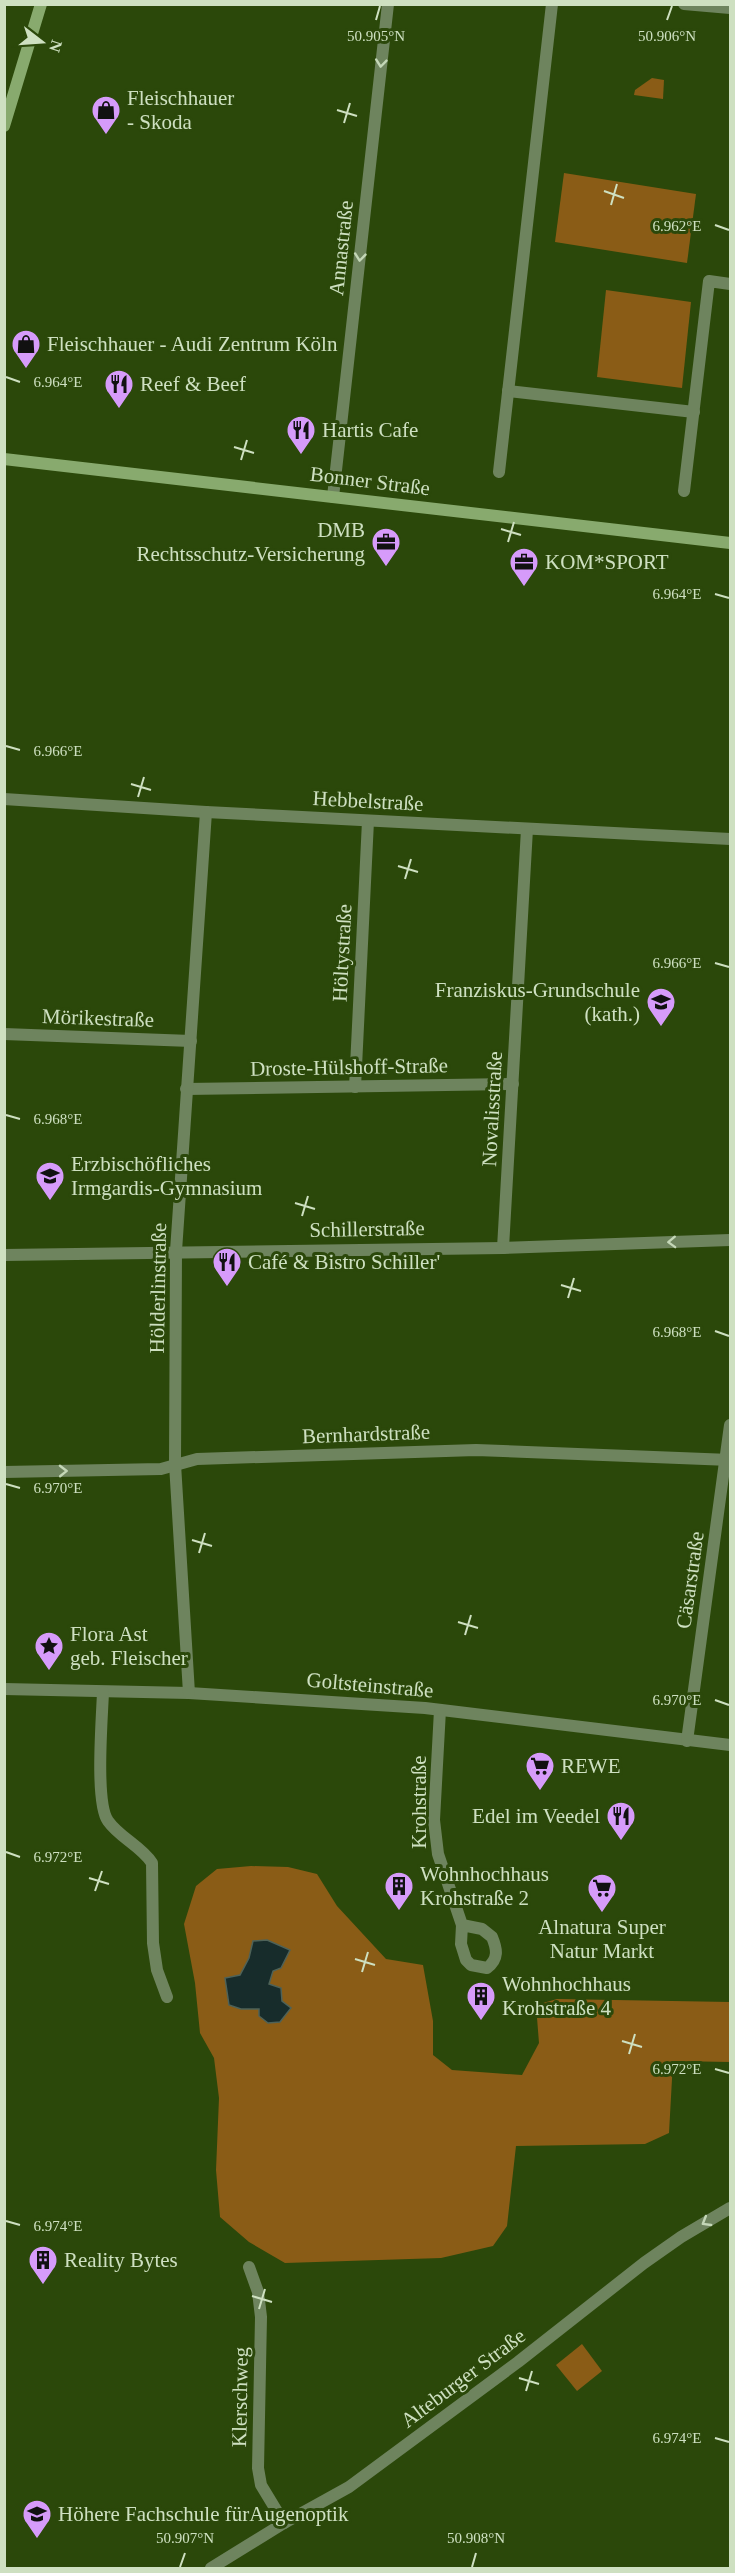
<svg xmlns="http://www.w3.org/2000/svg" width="735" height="2573" font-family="'Times New Roman',serif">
  <rect width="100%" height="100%" fill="#2b480a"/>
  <g fill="#8a5c16">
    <path d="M 652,78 L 664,80 L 663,99 L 634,95 L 635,90 Z"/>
    <path d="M 564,173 L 696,194 L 687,263 L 555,242 Z"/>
    <path d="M 606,290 L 691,302 L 682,388 L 597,377 Z"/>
    <path d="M 251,1866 L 288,1867 L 317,1874 L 337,1906 L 386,1959 L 423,1965 L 433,2021 L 433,2055 L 452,2070 L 522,2075 L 539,2043 L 536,2005 L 557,1999 L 730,2002 L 730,2062 L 673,2061 L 669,2133 L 645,2144 L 516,2146 L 507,2226 L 493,2246 L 441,2258 L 285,2263 L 249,2242 L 220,2217 L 216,2170 L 219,2098 L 214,2058 L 200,2033 L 195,1983 L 184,1924 L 196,1886 L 217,1869 Z"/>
    <path d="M 582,2344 L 602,2371 L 577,2391 L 556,2365 Z"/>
  </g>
  <path fill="#172c2b" stroke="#4e6258" stroke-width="1.5" d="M 267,1940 L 290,1950 L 281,1968 L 273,1971 L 269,1984 L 281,1988 L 282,2001 L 291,2008 L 280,2022 L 268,2023 L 259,2016 L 259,2009 L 241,2009 L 229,2005 L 225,1978 L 240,1975 L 249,1958 L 253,1941 Z"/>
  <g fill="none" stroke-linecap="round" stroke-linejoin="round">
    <g stroke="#6e845e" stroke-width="12">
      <path d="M 684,4 L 730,8"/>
      <path d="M 508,391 L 694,412"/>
      <path d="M 499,472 L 552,4"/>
      <path d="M 684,491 L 709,281 L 730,284"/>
      <path d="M 333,497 L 388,4"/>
      <path d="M 4,799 L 206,812 L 730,839"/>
      <path d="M 4,1034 L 191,1041"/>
      <path d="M 355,1087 L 368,821"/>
      <path d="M 186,1089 L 513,1084"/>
      <path d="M 503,1248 L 527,829"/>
      <path d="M 4,1255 L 503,1248 L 730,1240"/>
      <path d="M 4,1472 L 161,1469 L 197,1459 L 476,1450 L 730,1460"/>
      <path d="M 4,1689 L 189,1693 L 425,1708 L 730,1745"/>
      <path d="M 103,1692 C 102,1719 95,1803 108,1821 C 120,1838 141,1846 152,1863 L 153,1943 L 157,1970 L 167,1997"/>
      <path d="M 189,1693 L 175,1464 L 176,1251 L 206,812"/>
      <path d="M 440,1710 L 434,1820 L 438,1854 L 462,1925 L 461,1944 L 466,1960 L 471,1965 L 487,1968 C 499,1959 497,1949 492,1937 L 482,1929 L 462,1925"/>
      <path d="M 687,1741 L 730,1425"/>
      <path d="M 249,2267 L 258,2292 L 261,2317 L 258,2468 L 261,2485 L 284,2523"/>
      <path d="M 211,2568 L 284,2523 L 349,2487 L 518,2362 L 644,2263 L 681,2237 L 730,2208"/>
    </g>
    <g stroke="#88aa6e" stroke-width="12">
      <path d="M 4,126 L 41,4"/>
      <path d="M 4,459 L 730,543"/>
    </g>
  </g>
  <defs><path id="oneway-chevron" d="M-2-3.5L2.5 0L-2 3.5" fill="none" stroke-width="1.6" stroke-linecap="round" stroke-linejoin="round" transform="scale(1.5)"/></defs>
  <g stroke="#c4d7b7">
    <use href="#oneway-chevron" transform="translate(381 63) rotate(96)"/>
    <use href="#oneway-chevron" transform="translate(360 257) rotate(96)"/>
    <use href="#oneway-chevron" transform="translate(672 1242) rotate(178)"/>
    <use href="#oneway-chevron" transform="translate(63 1471) rotate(-1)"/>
    <use href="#oneway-chevron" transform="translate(706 2222) rotate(149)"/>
  </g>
  <path fill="none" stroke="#cee0c1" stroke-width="2" d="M 376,20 L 380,6M 667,20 L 672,6M 337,110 L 357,116M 344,123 L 350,103M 604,191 L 624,198M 611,205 L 617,184M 715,225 L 729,230M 6,377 L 20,382M 234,447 L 254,453M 241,460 L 247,440M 501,529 L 521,535M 508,542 L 514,522M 715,594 L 729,598M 6,746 L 20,750M 131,784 L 151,790M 138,797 L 144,777M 398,866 L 418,872M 405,879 L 411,859M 715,963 L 729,967M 6,1115 L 20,1119M 295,1203 L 315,1209M 302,1216 L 308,1196M 561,1285 L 581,1291M 568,1298 L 574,1278M 715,1331 L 729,1336M 6,1484 L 20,1488M 192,1540 L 212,1546M 199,1553 L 205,1533M 458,1622 L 478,1628M 465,1635 L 471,1615M 715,1700 L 729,1705M 6,1852 L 20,1857M 89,1878 L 109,1884M 95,1891 L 102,1871M 355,1959 L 375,1965M 362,1972 L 368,1952M 622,2041 L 642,2047M 629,2054 L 635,2034M 715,2069 L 729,2073M 6,2221 L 20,2225M 252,2296 L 272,2302M 259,2309 L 265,2289M 519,2378 L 539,2384M 526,2391 L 532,2371M 715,2438 L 729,2442M 180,2567 L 185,2553M 472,2567 L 476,2553"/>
  <defs>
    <g id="shop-pin" transform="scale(1.5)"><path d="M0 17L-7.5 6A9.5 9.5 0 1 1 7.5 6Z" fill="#d69bfa" stroke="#2b480a"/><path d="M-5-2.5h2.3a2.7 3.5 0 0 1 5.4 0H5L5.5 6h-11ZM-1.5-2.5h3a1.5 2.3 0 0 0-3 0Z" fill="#111"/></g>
    <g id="restaurant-pin" transform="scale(1.5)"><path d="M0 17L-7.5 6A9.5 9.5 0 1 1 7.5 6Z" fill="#d69bfa" stroke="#2b480a"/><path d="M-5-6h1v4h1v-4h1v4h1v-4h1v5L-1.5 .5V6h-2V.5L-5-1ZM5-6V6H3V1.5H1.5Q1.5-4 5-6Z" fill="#111"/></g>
    <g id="office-pin" transform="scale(1.5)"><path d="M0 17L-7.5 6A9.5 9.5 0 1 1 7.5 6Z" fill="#d69bfa" stroke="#2b480a"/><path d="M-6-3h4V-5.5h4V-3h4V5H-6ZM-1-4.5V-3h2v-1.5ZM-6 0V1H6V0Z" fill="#111"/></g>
    <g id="school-pin" transform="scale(1.5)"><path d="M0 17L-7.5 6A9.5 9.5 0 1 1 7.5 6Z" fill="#d69bfa" stroke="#2b480a"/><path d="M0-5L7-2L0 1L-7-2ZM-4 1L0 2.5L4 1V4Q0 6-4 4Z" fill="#111"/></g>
    <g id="sight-pin" transform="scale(1.5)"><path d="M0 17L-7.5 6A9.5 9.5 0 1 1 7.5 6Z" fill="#d69bfa" stroke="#2b480a"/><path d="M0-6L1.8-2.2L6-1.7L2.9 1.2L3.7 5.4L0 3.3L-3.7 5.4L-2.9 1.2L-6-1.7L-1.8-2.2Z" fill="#111"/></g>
    <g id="supermarket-pin" transform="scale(1.5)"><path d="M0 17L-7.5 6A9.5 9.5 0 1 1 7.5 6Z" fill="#d69bfa" stroke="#2b480a"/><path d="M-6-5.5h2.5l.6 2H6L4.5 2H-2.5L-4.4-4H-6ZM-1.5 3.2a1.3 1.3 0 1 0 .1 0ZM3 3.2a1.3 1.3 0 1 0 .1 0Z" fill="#111"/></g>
    <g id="building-pin" transform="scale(1.5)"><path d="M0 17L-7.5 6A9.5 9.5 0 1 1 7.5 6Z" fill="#d69bfa" stroke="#2b480a"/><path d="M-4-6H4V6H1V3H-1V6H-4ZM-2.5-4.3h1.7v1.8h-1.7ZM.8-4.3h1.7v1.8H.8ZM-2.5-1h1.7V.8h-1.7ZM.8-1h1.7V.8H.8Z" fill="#111"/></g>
    <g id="university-pin" transform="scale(1.5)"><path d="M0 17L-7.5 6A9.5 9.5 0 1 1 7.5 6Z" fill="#d69bfa" stroke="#2b480a"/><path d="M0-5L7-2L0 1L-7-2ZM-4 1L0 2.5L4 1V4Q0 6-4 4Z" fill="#111"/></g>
  </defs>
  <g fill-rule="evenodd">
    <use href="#shop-pin" x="106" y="110"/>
    <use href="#shop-pin" x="26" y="344"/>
    <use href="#restaurant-pin" x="119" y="384"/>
    <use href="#restaurant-pin" x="301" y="430"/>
    <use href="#office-pin" x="386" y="542"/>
    <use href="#office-pin" x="524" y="562"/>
    <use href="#school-pin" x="661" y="1002"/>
    <use href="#school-pin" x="50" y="1176"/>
    <use href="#restaurant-pin" x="227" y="1262"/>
    <use href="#sight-pin" x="49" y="1646"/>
    <use href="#supermarket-pin" x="540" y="1766"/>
    <use href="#restaurant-pin" x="621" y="1816"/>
    <use href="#building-pin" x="399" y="1886"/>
    <use href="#supermarket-pin" x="602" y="1888"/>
    <use href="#building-pin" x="481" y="1996"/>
    <use href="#building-pin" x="43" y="2260"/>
    <use href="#university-pin" x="37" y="2514"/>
  </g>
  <g text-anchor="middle" stroke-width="6" stroke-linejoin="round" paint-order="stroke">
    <g font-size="21" fill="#cee0c1" stroke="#2b480a" text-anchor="start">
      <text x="127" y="105">Fleischhauer<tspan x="127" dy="24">- Skoda</tspan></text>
      <text x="47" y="351">Fleischhauer - Audi Zentrum Köln</text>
      <text x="140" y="391">Reef &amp; Beef</text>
      <text x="322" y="437">Hartis Cafe</text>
      <text x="365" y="537" text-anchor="end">DMB<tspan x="365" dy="24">Rechtsschutz-Versicherung</tspan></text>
      <text x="545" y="569">KOM*SPORT</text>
      <text x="640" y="997" text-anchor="end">Franziskus-Grundschule<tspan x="640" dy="24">(kath.)</tspan></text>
      <text x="71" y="1171">Erzbischöfliches<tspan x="71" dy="24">Irmgardis-Gymnasium</tspan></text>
      <text x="248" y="1269">Café &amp; Bistro Schiller'</text>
      <text x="70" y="1641">Flora Ast<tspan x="70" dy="24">geb. Fleischer</tspan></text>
      <text x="561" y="1773">REWE</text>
      <text x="600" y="1823" text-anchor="end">Edel im Veedel</text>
      <text x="420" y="1881">Wohnhochhaus<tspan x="420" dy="24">Krohstraße 2</tspan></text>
      <text x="602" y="1934" text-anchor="middle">Alnatura Super<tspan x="602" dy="24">Natur Markt</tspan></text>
      <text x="502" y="1991">Wohnhochhaus<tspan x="502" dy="24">Krohstraße 4</tspan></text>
      <text x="64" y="2267">Reality Bytes</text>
      <text x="58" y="2521">Höhere Fachschule fürAugenoptik</text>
    </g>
    <g font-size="21" fill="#cee0c1" stroke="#2b480a">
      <text transform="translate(341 248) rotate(-84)" y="7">Annastraße</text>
      <text transform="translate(370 481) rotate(7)" y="7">Bonner Straße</text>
      <text transform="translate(368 801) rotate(3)" y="7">Hebbelstraße</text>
      <text transform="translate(342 953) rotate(-87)" y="7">Höltystraße</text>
      <text transform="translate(98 1018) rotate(2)" y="7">Mörikestraße</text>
      <text transform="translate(349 1067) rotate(-1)" y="7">Droste-Hülshoff-Straße</text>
      <text transform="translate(492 1109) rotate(-87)" y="7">Novalisstraße</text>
      <text transform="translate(367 1229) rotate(-1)" y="7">Schillerstraße</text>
      <text transform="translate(158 1288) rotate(-89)" y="7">Hölderlinstraße</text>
      <text transform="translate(366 1434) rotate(-2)" y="7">Bernhardstraße</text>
      <text transform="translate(690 1580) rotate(-82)" y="7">Cäsarstraße</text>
      <text transform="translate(370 1685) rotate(5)" y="7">Goltsteinstraße</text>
      <text transform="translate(419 1802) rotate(-90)" y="7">Krohstraße</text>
      <text transform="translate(463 2378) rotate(-37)" y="7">Alteburger Straße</text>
      <text transform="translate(240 2397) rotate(-89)" y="7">Klerschweg</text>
    </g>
  </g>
  <g font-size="15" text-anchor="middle" fill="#cee0c1" stroke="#2b480a" stroke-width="6" stroke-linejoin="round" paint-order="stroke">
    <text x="376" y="41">50.905°N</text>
    <text x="667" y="41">50.906°N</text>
    <text x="677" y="231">6.962°E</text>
    <text x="58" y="387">6.964°E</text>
    <text x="677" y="599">6.964°E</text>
    <text x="58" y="756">6.966°E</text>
    <text x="677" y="968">6.966°E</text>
    <text x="58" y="1124">6.968°E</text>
    <text x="677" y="1337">6.968°E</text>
    <text x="58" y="1493">6.970°E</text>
    <text x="677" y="1705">6.970°E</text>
    <text x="58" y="1862">6.972°E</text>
    <text x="677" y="2074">6.972°E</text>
    <text x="58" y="2231">6.974°E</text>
    <text x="677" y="2443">6.974°E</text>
    <text x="185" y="2543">50.907°N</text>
    <text x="476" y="2543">50.908°N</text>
  </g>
  <rect width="735" height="2573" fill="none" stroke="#cee0c1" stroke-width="12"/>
  <g transform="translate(42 42) rotate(107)" stroke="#2b480a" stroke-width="4.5" paint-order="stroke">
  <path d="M0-4.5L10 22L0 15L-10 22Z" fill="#cee0c1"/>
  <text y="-9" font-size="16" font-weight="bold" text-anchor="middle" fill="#cee0c1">N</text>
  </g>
</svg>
